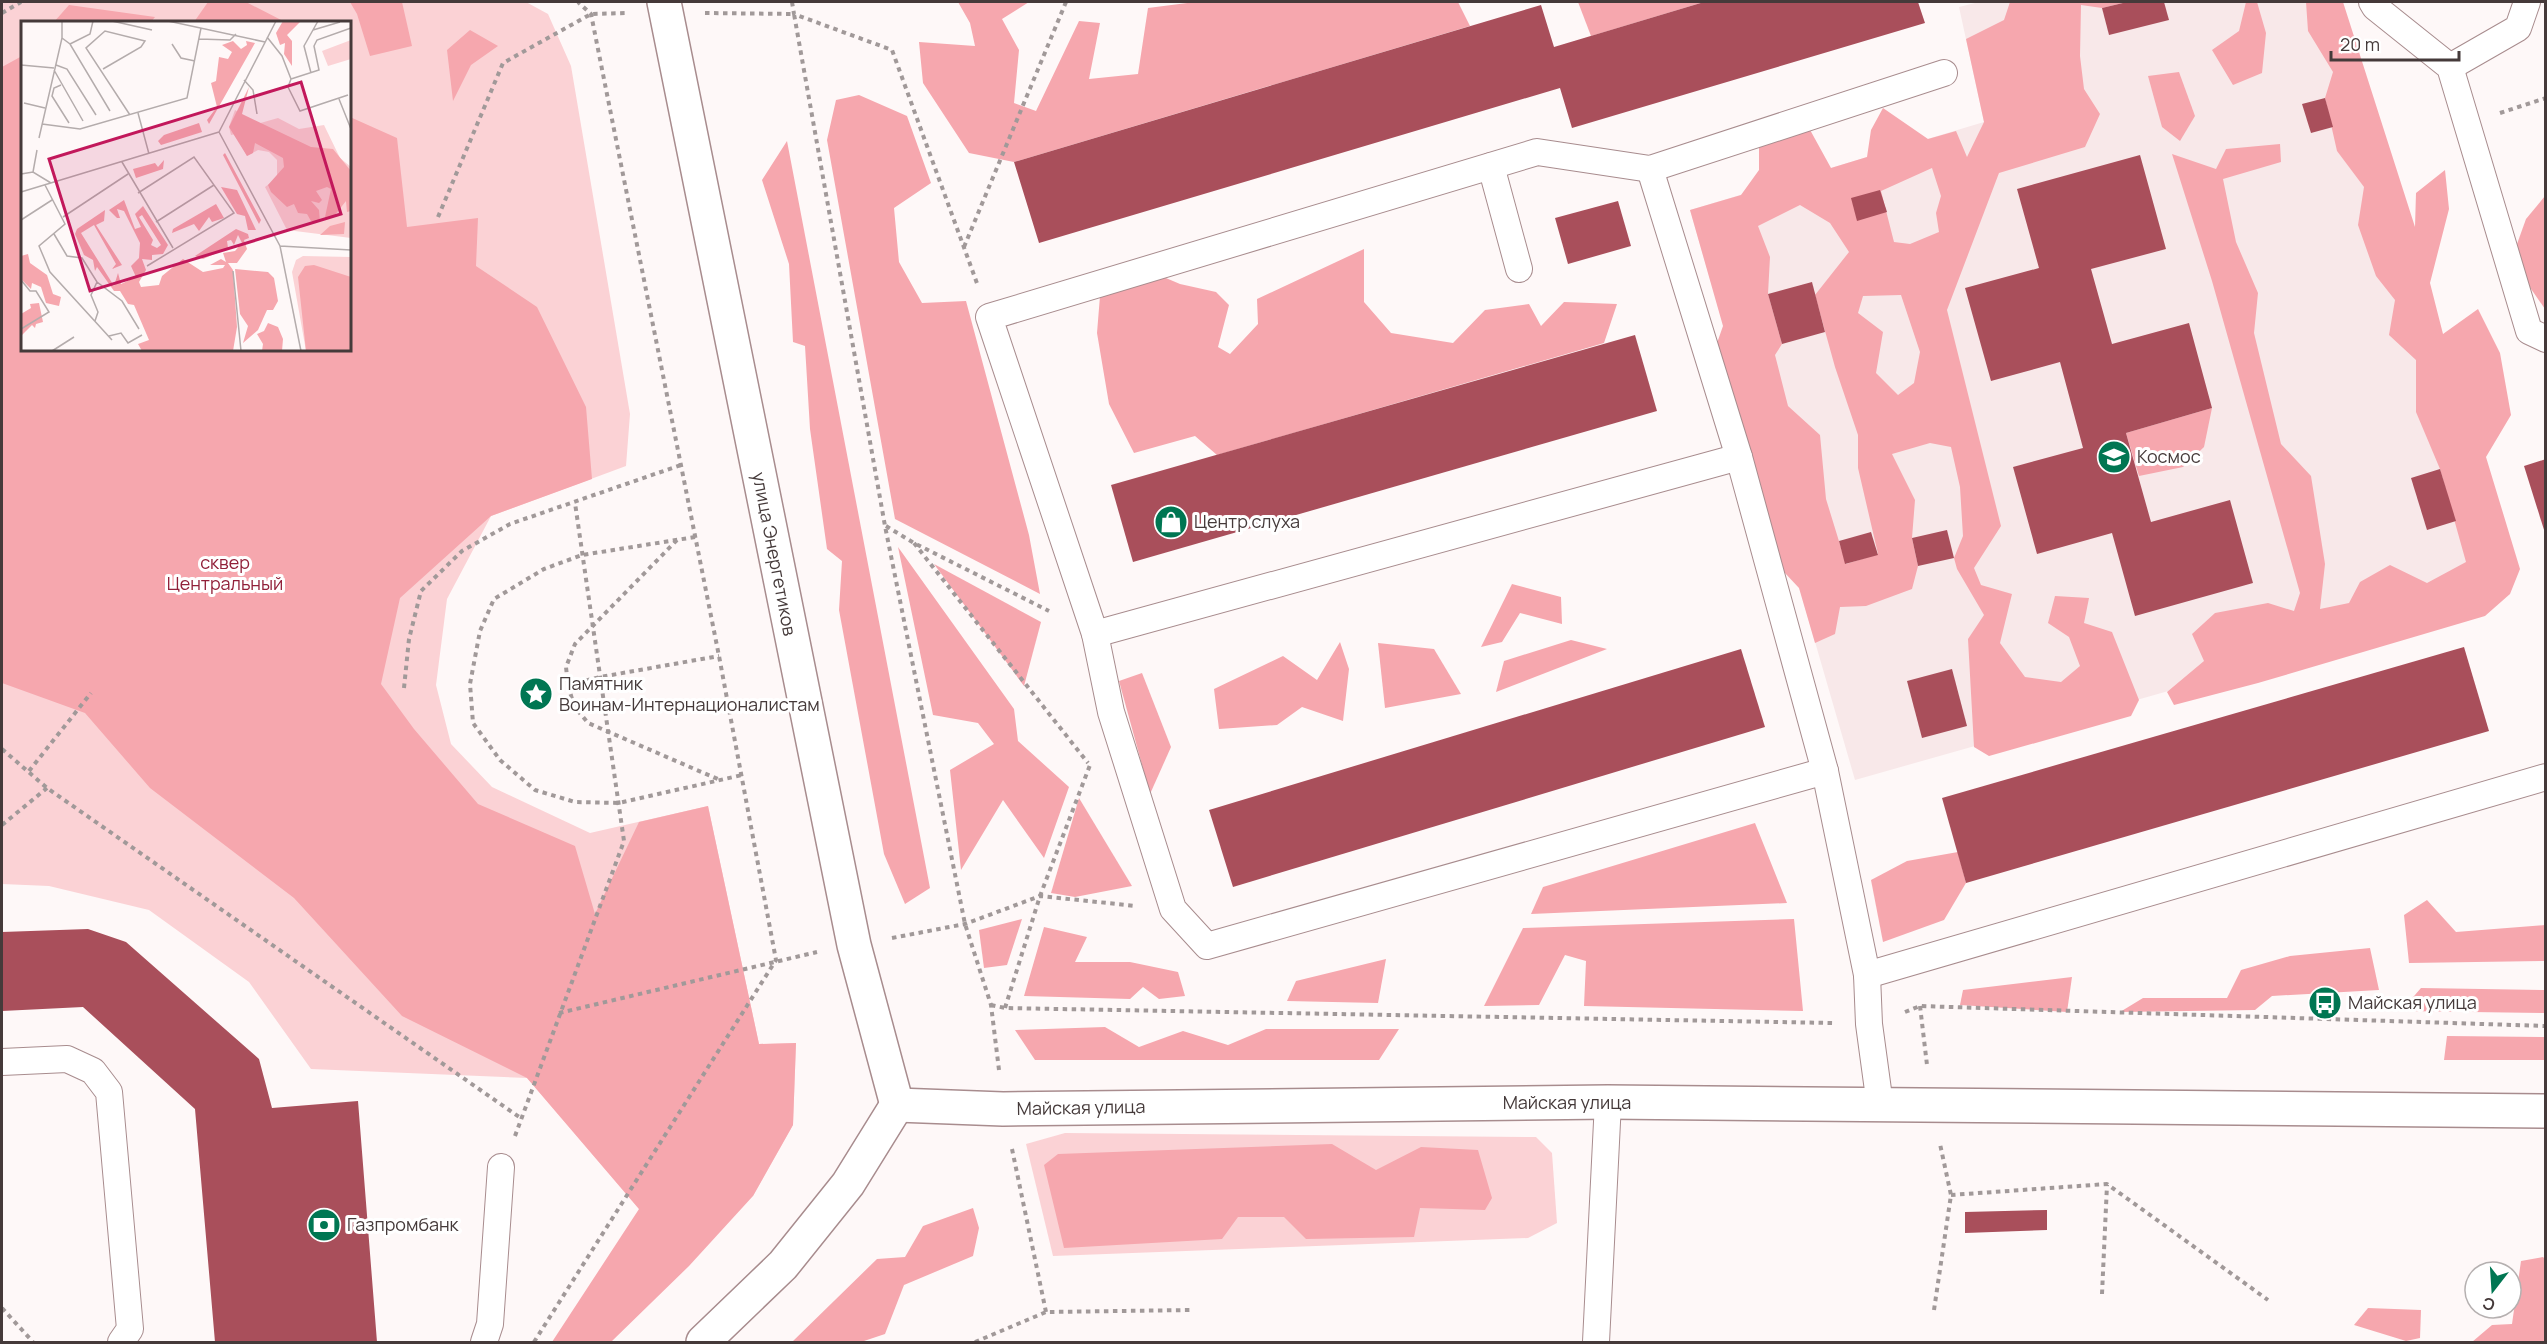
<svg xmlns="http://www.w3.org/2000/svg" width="2547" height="1344" font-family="Manrope,sans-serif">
  <rect width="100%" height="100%" fill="#fef8f8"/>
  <path fill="#f8e8e9" d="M 1979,2 L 2327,2 L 2510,594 L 1855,780 L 1690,210 L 1984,122 L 1959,7 Z"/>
  <g fill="#fbd2d5" fill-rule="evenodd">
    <path d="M 2,2 L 526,2 L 548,14 L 571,66 L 630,414 L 626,466 L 491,516 L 447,599 L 436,685 L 451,744 L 492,787 L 590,833 L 708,806 L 759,1044 L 796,1043 L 793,1125 L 753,1196 L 639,1209 L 527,1078 L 311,1069 L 249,982 L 149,910 L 49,886 L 2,884 ZM 22,22 L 350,22 L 350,350 L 22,350 Z"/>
    <path d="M 1065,1133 L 1536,1137 L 1552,1153 L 1557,1223 L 1528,1238 L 1053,1256 L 1026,1144 Z"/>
  </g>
  <g fill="#f6a7ae" fill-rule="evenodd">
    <path d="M 208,2 L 246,2 L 285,22 L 194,22 Z"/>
    <path d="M 350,2 L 402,2 L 412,46 L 370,56 L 357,14 Z"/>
    <path d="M 958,2 L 1029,2 L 1002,19 L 1019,50 L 1014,103 L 1036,111 L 1079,21 L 1100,23 L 1089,79 L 1138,74 L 1148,8 L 1195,2 L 1458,2 L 1470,26 L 1014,162 L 969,153 L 923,83 L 919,42 L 975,46 L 970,23 Z"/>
    <path d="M 1578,2 L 1704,2 L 1591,36 Z"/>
    <path d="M 2010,2 L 2127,2 L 2102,8 L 2081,5 L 2080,56 L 2084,89 L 2100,114 L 2085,147 L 1999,173 L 1947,310 L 2001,526 L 1974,568 L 1981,585 L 2012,594 L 2000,643 L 2025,677 L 2061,682 L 2080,666 L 2069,637 L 2048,623 L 2055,596 L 2089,598 L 2084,623 L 2112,632 L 2139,700 L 2131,716 L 1989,756 L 1974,747 L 1968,639 L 1984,615 L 1957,569 L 1954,558 L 1963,536 L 1960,487 L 1951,447 L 1930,443 L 1892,454 L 1915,500 L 1912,538 L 1918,566 L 1912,589 L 1866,606 L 1840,607 L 1835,634 L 1815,643 L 1799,588 L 1784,572 L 1717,343 L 1723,326 L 1690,210 L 1741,195 L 1759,170 L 1759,141 L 1809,128 L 1831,168 L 1867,157 L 1871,130 L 1883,108 L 1928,139 L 1956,131 L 1967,157 L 1984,122 L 1966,39 L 2004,20 ZM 1932,168 L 1941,196 L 1936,213 L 1939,232 L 1910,244 L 1894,242 L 1881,191 ZM 1800,205 L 1830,223 L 1849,252 L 1815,295 L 1835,367 L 1858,435 L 1858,468 L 1878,554 L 1846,564 L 1826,499 L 1820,435 L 1788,406 L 1775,355 L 1782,344 L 1768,294 L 1770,257 L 1758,226 ZM 1901,295 L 1920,352 L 1914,383 L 1898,395 L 1876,373 L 1883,332 L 1858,313 L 1863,296 Z"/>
    <path d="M 2246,2 L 2257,2 L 2266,33 L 2262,73 L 2233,85 L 2212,50 L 2239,31 Z"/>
    <path d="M 2306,2 L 2343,2 L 2415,227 L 2416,193 L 2445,170 L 2449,209 L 2430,283 L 2443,334 L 2478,309 L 2500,353 L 2511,415 L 2486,457 L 2520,569 L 2510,594 L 2485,616 L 2258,683 L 2174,705 L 2167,692 L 2204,661 L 2192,634 L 2215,613 L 2268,603 L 2294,611 L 2300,593 L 2212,281 L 2172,154 L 2216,169 L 2226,149 L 2280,144 L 2281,162 L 2223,179 L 2236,242 L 2258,293 L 2254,333 L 2281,444 L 2311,476 L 2325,564 L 2320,609 L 2349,603 L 2360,582 L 2390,565 L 2427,583 L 2466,562 L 2440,469 L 2416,412 L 2416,360 L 2389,335 L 2395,300 L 2376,276 L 2358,225 L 2364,187 L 2337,151 L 2325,98 L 2333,72 L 2308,31 Z"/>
    <path d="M 69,5 L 155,17 L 151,22 L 54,22 Z"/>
    <path d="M 470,30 L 498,46 L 471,65 L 453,101 L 447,50 Z"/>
    <path d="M 22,56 L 22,350 L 350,350 L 350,117 L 397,138 L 407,227 L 478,218 L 476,266 L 537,307 L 586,407 L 592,479 L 491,516 L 400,598 L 381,684 L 414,729 L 478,804 L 575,846 L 595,914 L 639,822 L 708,806 L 759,1044 L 796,1043 L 793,1125 L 753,1196 L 689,1266 L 611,1342 L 552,1342 L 639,1209 L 527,1078 L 402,1016 L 294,898 L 150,788 L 85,713 L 2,683 L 2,67 Z"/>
    <path d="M 2179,72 L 2195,116 L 2180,141 L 2162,127 L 2148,76 Z"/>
    <path d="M 859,95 L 907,116 L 931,183 L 894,208 L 899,262 L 922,303 L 966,301 L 1029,535 L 1040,594 L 895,519 L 827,140 L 836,100 Z"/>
    <path d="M 787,141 L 930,888 L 905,904 L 884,854 L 839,610 L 842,561 L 827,549 L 810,429 L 805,346 L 793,342 L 789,264 L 762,180 Z"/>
    <path d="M 2545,196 L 2545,309 L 2529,286 L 2517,244 L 2526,219 Z"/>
    <path d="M 1364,249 L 1364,302 L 1391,333 L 1453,343 L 1485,310 L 1529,304 L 1541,326 L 1564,302 L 1617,304 L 1604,343 L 1217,455 L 1195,436 L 1134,453 L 1109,404 L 1097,333 L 1100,296 L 1133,264 L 1180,284 L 1216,292 L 1229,305 L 1218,347 L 1230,354 L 1258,324 L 1257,299 Z"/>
    <path d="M 2212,408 L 2204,447 L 2183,467 L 2139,476 L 2126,433 Z"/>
    <path d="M 898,547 L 1014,709 L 1018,741 L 1069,787 L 1044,858 L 1003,800 L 961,870 L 950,770 L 994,744 L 978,723 L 933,715 Z"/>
    <path d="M 934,564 L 1041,622 L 1024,686 Z"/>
    <path d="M 1512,584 L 1561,597 L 1562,624 L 1520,613 L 1502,642 L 1481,647 Z"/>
    <path d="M 1571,640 L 1607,649 L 1496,692 L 1504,661 Z"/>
    <path d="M 1340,642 L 1349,669 L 1343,721 L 1302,707 L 1277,725 L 1219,729 L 1214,689 L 1283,656 L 1317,680 Z"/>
    <path d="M 1378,643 L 1434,649 L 1461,694 L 1385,708 Z"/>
    <path d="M 1142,673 L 1171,747 L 1150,794 L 1119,681 Z"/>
    <path d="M 1079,798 L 1132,886 L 1075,897 L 1051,893 Z"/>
    <path d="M 1755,823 L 1787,903 L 1531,914 L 1543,887 Z"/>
    <path d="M 1958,852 L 1966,883 L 1944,920 L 1883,942 L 1871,880 L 1907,861 Z"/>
    <path d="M 2427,900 L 2456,932 L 2545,925 L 2545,961 L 2409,963 L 2404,915 Z"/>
    <path d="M 1022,919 L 1007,965 L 984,968 L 979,930 Z"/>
    <path d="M 1794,919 L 1803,1011 L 1584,1006 L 1586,961 L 1565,955 L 1539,1005 L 1484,1006 L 1523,928 Z"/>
    <path d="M 1044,927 L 1087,937 L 1075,962 L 1130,962 L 1178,972 L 1185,996 L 1159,999 L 1143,987 L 1130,999 L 1024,996 Z"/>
    <path d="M 2370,948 L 2379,990 L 2272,996 L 2255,1010 L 2120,1012 L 2143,998 L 2227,998 L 2241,970 L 2290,956 Z"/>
    <path d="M 1386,959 L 1378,1003 L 1287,1001 L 1296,981 Z"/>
    <path d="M 2072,977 L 2067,1012 L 1960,1005 L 1963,990 Z"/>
    <path d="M 2421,988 L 2545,990 L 2545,1013 L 2401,1011 Z"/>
    <path d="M 1105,1027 L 1139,1047 L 1183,1031 L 1228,1045 L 1266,1029 L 1399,1029 L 1379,1060 L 1035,1060 L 1015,1030 Z"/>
    <path d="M 2447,1036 L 2545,1037 L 2545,1060 L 2444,1060 Z"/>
    <path d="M 1332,1144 L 1376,1170 L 1421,1147 L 1478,1150 L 1492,1198 L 1485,1210 L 1420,1208 L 1414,1237 L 1306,1239 L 1284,1217 L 1238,1217 L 1222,1239 L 1064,1248 L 1044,1165 L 1058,1154 Z"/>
    <path d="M 973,1208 L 979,1228 L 973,1256 L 904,1285 L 885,1334 L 861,1342 L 792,1342 L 877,1259 L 905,1257 L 923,1226 Z"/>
    <path d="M 2543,1257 L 2546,1260 L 2545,1342 L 2472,1342 L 2492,1325 L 2512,1324 L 2521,1261 Z"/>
    <path d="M 2368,1308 L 2421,1310 L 2420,1338 L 2406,1341 L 2354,1325 Z"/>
  </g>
  <g fill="#a94f5b">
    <path d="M 1704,2 L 1918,2 L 1925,23 L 1572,128 L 1560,88 L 1039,243 L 1014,162 L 1541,5 L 1554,47 Z"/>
    <path d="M 2127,2 L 2164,2 L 2169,20 L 2109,35 L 2102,8 Z"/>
    <path d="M 2325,98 L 2333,127 L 2311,133 L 2302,104 Z"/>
    <path d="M 2140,155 L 2166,249 L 2091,269 L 2112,344 L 2189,323 L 2212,408 L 2126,433 L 2151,522 L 2230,500 L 2253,583 L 2135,616 L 2112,533 L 2037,554 L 2013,467 L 2083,448 L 2060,362 L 1991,381 L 1965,288 L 2039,268 L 2017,189 Z"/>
    <path d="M 1880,190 L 1887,212 L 1857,221 L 1851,198 Z"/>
    <path d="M 1618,201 L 1631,246 L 1568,264 L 1555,218 Z"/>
    <path d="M 1812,282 L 1825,332 L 1782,344 L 1768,294 Z"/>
    <path d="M 1635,335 L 1657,411 L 1133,562 L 1111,485 Z"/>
    <path d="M 2546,459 L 2546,532 L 2545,533 L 2524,466 Z"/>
    <path d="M 2440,469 L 2456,521 L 2427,530 L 2411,478 Z"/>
    <path d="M 1947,530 L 1954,558 L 1918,566 L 1912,538 Z"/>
    <path d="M 1871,532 L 1878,555 L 1845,564 L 1839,541 Z"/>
    <path d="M 2464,647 L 2489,731 L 1966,883 L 1942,798 Z"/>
    <path d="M 1741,649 L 1765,727 L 1233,887 L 1209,810 Z"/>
    <path d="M 1952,669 L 1967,726 L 1922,738 L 1907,681 Z"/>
    <path d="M 88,929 L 126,942 L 259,1059 L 272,1108 L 358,1101 L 377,1342 L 215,1342 L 195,1109 L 83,1007 L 2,1011 L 2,932 Z"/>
    <path d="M 2047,1210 L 2047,1230 L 1965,1233 L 1965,1212 Z"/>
  </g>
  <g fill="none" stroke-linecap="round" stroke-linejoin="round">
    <g stroke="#a88c8e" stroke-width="28">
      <g id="lane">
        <path d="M 2372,2 L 2375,7 L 2450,67 L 2529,331 L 2546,339"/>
        <path d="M 2450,67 L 2518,28 L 2527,2"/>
        <path d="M 1491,166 L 1519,269"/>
        <path d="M 1650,169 L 1739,457 L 1825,771 L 1867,975 L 1869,1024 L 1880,1105"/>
        <path d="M 1095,634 L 1739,457"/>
        <path d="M 1825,771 L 1207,946 L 1173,909 L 1111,712 L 1095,634 L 989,317 L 1537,152 L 1650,169 L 1944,73"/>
        <path d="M 1867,975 L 2546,777"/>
        <path d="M 2,1062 L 67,1059 L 93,1071 L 109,1092 L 130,1329 L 121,1342"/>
        <path d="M 484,1342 L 490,1324 L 501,1167"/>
        <path d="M 1596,1342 L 1608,1102"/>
      </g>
    </g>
    <g stroke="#a88c8e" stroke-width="36">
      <g id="secondary">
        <path d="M 664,2 L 854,945 L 897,1105"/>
        <path d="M 897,1105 L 1003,1109 L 1608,1102 L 2546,1111"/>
        <path d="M 703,1342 L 783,1265 L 848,1184 L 897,1105"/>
      </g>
    </g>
    <g stroke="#a19999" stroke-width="4" stroke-dasharray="4.5 4.5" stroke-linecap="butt">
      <path d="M 792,2 L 794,14 L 892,50 L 978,286"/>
      <path d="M 2,13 L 21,2"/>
      <path d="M 705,13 L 794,14 L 885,526 L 965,924 L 991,1005 L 999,1070"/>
      <path d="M 2500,113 L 2546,98"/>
      <path d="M 438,217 L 503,63 L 591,14 L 626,13"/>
      <path d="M 964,247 L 1066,2"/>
      <path d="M 886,526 L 914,543 L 1049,611"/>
      <path d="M 695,537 L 582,555 L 544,569 L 494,599 L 480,631 L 470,684 L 473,723 L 500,760 L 535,790 L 575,802 L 619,803 L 742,775"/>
      <path d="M 677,540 L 575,644 L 566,667 L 568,685 L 574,706 L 588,723 L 720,780"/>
      <path d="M 914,543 L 1088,763"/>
      <path d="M 568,685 L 600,677 L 719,656"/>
      <path d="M 404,688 L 409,639 L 421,591 L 462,551 L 510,524 L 681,465"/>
      <path d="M 2,749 L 47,788 L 522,1119"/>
      <path d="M 29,771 L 91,693"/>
      <path d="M 2,825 L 47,788"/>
      <path d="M 892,938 L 965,924 L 1040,896 L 1136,906"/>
      <path d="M 991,1005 L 1005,1008 L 1833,1023"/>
      <path d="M 1920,1006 L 1927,1065"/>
      <path d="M 1005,1008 L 1040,896 L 1090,765"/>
      <path d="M 1905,1012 L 1920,1006 L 2546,1026"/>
      <path d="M 559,1013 L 817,952"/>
      <path d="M 515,1136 L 624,841 L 575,503"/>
      <path d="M 1012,1149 L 1046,1312"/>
      <path d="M 1951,1195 L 2107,1184 L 2268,1300"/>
      <path d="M 2102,1294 L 2107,1185"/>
      <path d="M 2,1308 L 33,1342"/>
      <path d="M 1934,1310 L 1951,1195 L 1940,1144"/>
      <path d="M 534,1342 L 776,960 L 719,656 L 591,14 L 578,2"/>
      <path d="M 975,1342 L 1046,1312 L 1190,1310"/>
    </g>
    <use href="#lane" stroke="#fff" stroke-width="26"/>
    <use href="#secondary" stroke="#fff" stroke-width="33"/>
  </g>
  <defs>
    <g id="school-disc" transform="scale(1.725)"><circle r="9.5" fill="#007652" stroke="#fff"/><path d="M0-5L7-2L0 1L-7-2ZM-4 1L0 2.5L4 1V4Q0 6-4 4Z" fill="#fff"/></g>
    <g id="shop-disc" transform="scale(1.725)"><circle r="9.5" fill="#007652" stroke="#fff"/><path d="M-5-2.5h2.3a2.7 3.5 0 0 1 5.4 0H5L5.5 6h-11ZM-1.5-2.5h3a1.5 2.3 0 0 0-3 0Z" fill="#fff"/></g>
    <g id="sight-disc" transform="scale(1.725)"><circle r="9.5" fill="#007652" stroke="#fff"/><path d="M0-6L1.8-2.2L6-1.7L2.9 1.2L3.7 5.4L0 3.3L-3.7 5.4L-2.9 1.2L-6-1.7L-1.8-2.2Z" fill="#fff"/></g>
    <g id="bus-disc" transform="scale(1.725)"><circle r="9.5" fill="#007652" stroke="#fff"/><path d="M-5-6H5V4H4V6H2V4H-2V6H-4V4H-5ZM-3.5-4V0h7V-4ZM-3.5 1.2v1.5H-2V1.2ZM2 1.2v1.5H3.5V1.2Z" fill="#fff"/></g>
    <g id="bank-disc" transform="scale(1.725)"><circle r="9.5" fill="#007652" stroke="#fff"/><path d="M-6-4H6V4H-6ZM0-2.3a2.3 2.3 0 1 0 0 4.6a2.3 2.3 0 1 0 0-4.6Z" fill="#fff"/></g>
  </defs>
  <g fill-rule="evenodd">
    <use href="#school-disc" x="2114" y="457"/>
    <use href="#shop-disc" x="1171" y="522"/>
    <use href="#sight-disc" x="536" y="694"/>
    <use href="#bus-disc" x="2325" y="1003"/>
    <use href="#bank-disc" x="324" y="1225"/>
  </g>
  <g text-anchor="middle" stroke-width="6" stroke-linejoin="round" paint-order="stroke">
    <g font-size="18" fill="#453a3a" stroke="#fff" text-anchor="start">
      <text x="2137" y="463">Космос</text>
      <text x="1194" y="528">Центр слуха</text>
      <text x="559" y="690">Памятник<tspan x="559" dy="21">Воинам-Интернационалистам</tspan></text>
      <text x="2348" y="1009">Майская улица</text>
      <text x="347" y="1231">Газпромбанк</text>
    </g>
    <g font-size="18" fill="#453a3a" stroke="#fff">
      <text transform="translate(774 554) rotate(79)" y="6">улица Энергетиков</text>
      <text x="1567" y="1109">Майская улица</text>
      <text transform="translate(1081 1108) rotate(-1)" y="6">Майская улица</text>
    </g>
    <g font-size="18" fill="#912039" stroke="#fff">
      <text x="225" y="569">сквер<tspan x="225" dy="21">Центральный</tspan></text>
    </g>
  </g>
  <g transform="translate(21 21)">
    <rect width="330" height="330" fill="#fef8f8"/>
    <path d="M 330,19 L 330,38 L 307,45 L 301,30 ZM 214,89 L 236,103 L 257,97 L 278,108 L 303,104 L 319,137 L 330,146 L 330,217 L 266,209 L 244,166 L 256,157 L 256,139 L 248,131 L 237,129 L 226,135 L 214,113 L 210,114 L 208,106 ZM 282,235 L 330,236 L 330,330 L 285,330 L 271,251 L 275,239 Z" fill="#fbd2d5"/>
    <path d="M 262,0 L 280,0 L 266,14 L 271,20 L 271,45 L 263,33 L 264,22 L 259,24 L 255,12 ZM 212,20 L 220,28 L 226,24 L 225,20 L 234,22 L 188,103 L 186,99 L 196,86 L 190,62 L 195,60 L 198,36 L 207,38 L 211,31 L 201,24 ZM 228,66 L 221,93 L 290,126 L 312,128 L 330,150 L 330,190 L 326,191 L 325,180 L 313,195 L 304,196 L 310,168 L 306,166 L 295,170 L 301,179 L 298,182 L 290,180 L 298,189 L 299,201 L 290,200 L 286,193 L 277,192 L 273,183 L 266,186 L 250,171 L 247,164 L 263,146 L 262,137 L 234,122 L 232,132 L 226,135 L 208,106 ZM 178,102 L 181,111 L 140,124 L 137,120 L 143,114 ZM 204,132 L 240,199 L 238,203 L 202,134 ZM 143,139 L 142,148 L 115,157 L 112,148 L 134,142 L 137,146 ZM 200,166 L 216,169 L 235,209 L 227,209 L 224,195 L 216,193 ZM 103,179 L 114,208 L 120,206 L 114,193 L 122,185 L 147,224 L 142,233 L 131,234 L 131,239 L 121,238 L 125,249 L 118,261 L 120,266 L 138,264 L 141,255 L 162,238 L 182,251 L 202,247 L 204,244 L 189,244 L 200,238 L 205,241 L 202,232 L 214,230 L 221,222 L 217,214 L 213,224 L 210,219 L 206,220 L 207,227 L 182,238 L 174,235 L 215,208 L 227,213 L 228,217 L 223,219 L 226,228 L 216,242 L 207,242 L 212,249 L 216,306 L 212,330 L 121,330 L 117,323 L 128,319 L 113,284 L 107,283 L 99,270 L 93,270 L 76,246 L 74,250 L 72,239 L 63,234 L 54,213 L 56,208 L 84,189 L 83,200 L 75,204 L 101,244 L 91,248 L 95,243 L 73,204 L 60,212 L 93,265 L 97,252 L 100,263 L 115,256 L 110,245 L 118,237 L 119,222 L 103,190 L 96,188 L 99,197 L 96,197 L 88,189 ZM 121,194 L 140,224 L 136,227 L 130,224 L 132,219 L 118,196 ZM 195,183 L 203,197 L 191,201 L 188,196 L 178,210 L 173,203 L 151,212 L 152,208 ZM 324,201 L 323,213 L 299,214 L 309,205 ZM 7,233 L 9,242 L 26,254 L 32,273 L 40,276 L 38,285 L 25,282 L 20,266 L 11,262 L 10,268 L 0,258 L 0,235 ZM 293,244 L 330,256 L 330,330 L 285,330 L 277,256 L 284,245 ZM 214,248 L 247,251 L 253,257 L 257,280 L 252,289 L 246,289 L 237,309 L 222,322 L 227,305 L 219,293 ZM 18,282 L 22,301 L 15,303 L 14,307 L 11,304 L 0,315 L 0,293 L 10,287 L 9,283 ZM 247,302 L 257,306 L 262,318 L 261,330 L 241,330 L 242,323 L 236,313 L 243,310 Z" fill="#f6a7ae" fill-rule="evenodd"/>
    <path fill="none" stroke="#b4acac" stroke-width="1.5" d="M 91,0 L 131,9M 147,0 L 244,21M 292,9 L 319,1M 246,16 L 261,35 L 270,58 L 267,66 L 279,90 L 327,74M 41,17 L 49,23 L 89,90M 178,18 L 209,19 L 215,13M 49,23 L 69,13 L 72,0M 151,23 L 160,37 L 174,40M 0,44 L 33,47M 35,44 L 46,48 L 75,94M 82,48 L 120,26 L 124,20 L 84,10 L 65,27 L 109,94M 33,49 L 62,100M 290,52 L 283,25 L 297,0M 270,58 L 298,49 L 293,25 L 296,19 L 330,7M 223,59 L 232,69 L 236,93M 40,64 L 33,67 L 31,75 L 48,102M 318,78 L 330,108M 3,82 L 24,87M 117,92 L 128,133M 21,103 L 59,108 L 166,77 L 180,7M 198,111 L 259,225 L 280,330M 198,111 L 255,0M 18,117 L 41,17 L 41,0M 101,141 L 152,227M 12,151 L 16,129M 0,153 L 12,151 L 30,162M 24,164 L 44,203 L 18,225 L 29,251 L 91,319M 0,171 L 198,111M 117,172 L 173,136 L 213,192 L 126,245M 42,196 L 107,153M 0,199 L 31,179M 135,201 L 193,164M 33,213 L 46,235 L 61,237 L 76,261 L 101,280 L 118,308M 259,225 L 330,229M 212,250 L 220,330M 0,259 L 9,270 L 15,270 L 28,291 L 0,308M 74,300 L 77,291 L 70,274 L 76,261M 88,315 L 100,312 L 107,322 L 121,314M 31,330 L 53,316"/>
    <path fill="#c2185b" fill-opacity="0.15" stroke="#c2185b" stroke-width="3" d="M 280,61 L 320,193 L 69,270 L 28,138 Z"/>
    <rect width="330" height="330" fill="none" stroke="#453a3a" stroke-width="3"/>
  </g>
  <rect width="2547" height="1344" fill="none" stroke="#453a3a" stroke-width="6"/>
  <g transform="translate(2493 1290) rotate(197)"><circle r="28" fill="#ffffff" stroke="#b5b0b0" stroke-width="1.5"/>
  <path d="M0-4.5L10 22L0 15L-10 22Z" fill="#007652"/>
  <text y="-9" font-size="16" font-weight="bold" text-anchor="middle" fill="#453a3a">С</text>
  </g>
  <path d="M2331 51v9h128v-9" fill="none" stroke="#453a3a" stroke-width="3"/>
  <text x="2340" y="51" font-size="18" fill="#453a3a" stroke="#ffffff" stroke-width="4.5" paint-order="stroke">20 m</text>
</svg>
